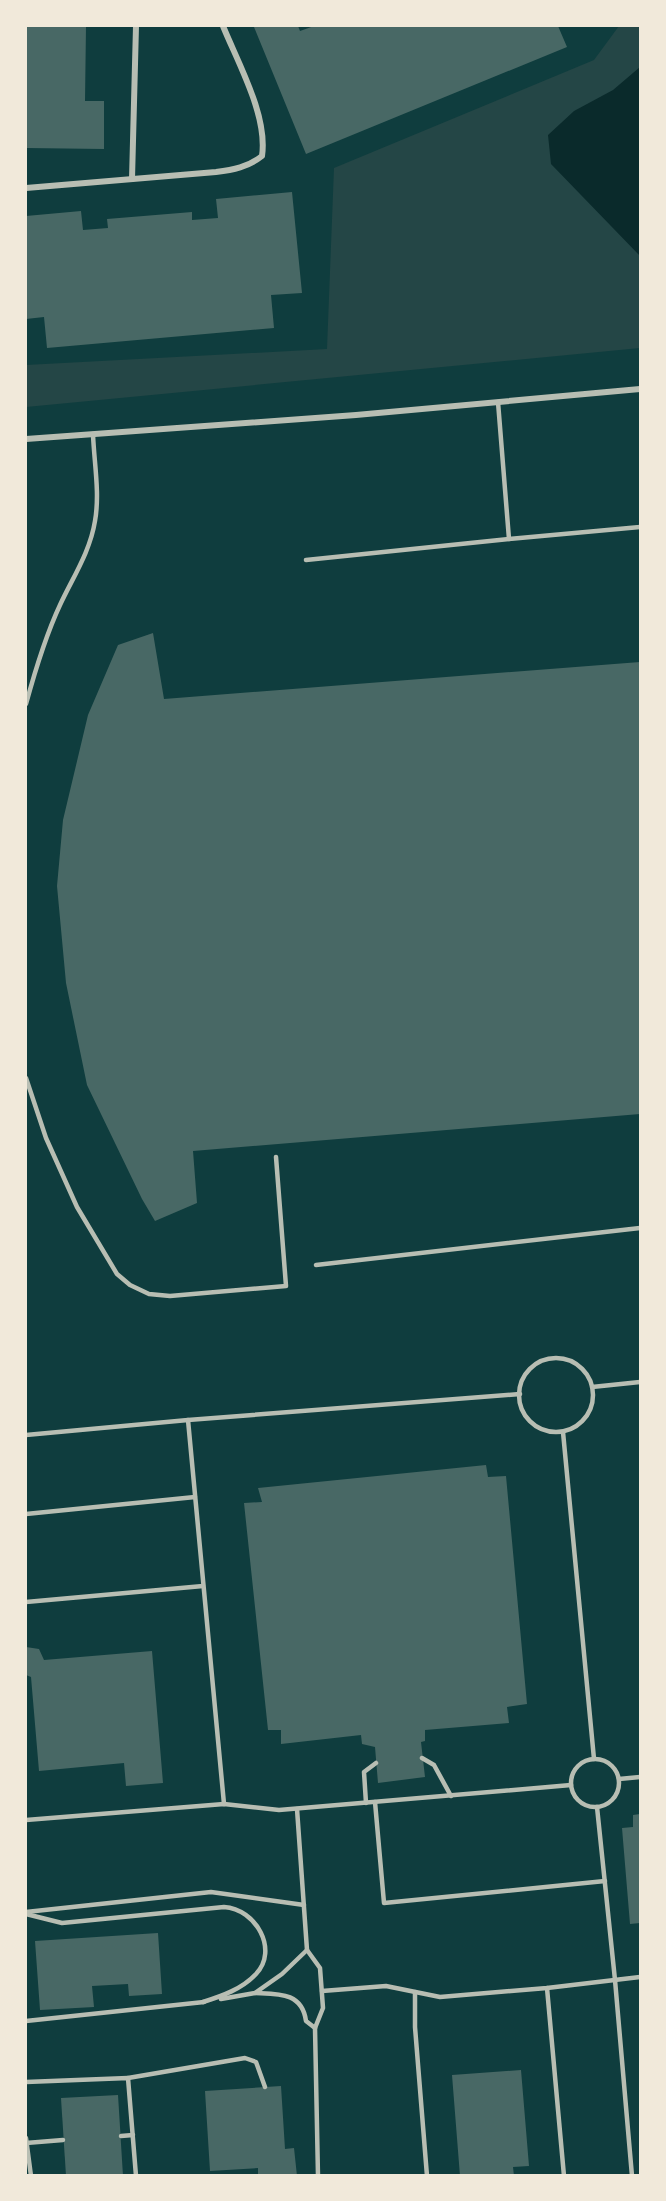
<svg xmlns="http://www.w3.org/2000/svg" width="666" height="2201" font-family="Raleway,sans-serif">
  <rect width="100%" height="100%" fill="#0f3d3e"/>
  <path fill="#244646" d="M 619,26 L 640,26 L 640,348 L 26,407 L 26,365 L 327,349 L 334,168 L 594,60 Z"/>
  <path fill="#0a2a2b" d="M 640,67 L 640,256 L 551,164 L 548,135 L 574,111 L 613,90 Z"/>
  <g fill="#486865">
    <path d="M 26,26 L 86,26 L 85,101 L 104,101 L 104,149 L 26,148 Z"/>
    <path d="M 259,26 L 298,26 L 300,31 L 314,26 L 558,26 L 567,47 L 306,154 L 254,27 Z"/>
    <path d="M 292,192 L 302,293 L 271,295 L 274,328 L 47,348 L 44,317 L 26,319 L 26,216 L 81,211 L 83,230 L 108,228 L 107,219 L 192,212 L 192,220 L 218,218 L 216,199 Z"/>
    <path d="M 153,633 L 164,699 L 640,662 L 640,1114 L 193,1151 L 197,1203 L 155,1221 L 142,1199 L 87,1085 L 66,983 L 57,886 L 63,820 L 88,715 L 118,645 Z"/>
    <path d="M 486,1465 L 488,1477 L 506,1476 L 527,1704 L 507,1707 L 509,1723 L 425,1730 L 425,1741 L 421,1742 L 425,1777 L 378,1783 L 375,1747 L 362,1744 L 361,1735 L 281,1744 L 281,1730 L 268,1730 L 244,1503 L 262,1502 L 258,1488 Z"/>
    <path d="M 26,1647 L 39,1649 L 44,1660 L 152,1651 L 163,1783 L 126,1786 L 124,1763 L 39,1771 L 31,1677 L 26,1675 Z"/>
    <path d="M 640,1814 L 640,1923 L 630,1924 L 622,1828 L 633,1827 L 633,1815 Z"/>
    <path d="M 158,1933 L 162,1994 L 129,1996 L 128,1984 L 92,1986 L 94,2007 L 40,2010 L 35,1941 Z"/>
    <path d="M 521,2070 L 529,2166 L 513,2167 L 514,2176 L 460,2176 L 452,2075 Z"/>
    <path d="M 281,2086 L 285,2149 L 294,2148 L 297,2176 L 258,2176 L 258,2168 L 210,2171 L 205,2091 Z"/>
    <path d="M 118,2095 L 123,2176 L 66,2176 L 61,2098 Z"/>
  </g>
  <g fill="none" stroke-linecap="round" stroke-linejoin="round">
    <g stroke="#b8beb3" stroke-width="4.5">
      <path d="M 498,402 L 509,539 L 640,527"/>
      <path d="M 306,560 L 509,539"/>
      <path d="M 26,704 C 35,671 45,637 60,605 C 73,577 90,552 95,521 C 100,493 94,462 93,434"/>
      <path d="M 26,1078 L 46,1138 L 77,1207 L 117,1274 L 130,1285 L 149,1294 L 170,1296 L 286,1286 L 276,1157"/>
      <path d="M 316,1265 L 640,1228"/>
      <circle cx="556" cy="1395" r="37"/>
      <path d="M 592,1387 L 640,1382"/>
      <path d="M 188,1420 L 224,1804"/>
      <path d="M 563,1432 L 594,1759"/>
      <path d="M 26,1435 L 188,1420 L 520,1394"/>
      <path d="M 26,1514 L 195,1497"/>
      <path d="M 26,1602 L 203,1586"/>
      <path d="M 422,1758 L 434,1765 L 451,1796"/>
      <circle cx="595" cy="1783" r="24"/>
      <path d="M 619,1779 L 640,1777"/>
      <path d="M 375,1802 L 384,1903 L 605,1881"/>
      <path d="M 366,1803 L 364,1772 L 376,1763"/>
      <path d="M 597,1807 L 615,1980 L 632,2176"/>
      <path d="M 297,1809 L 307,1950 L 320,1968 L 323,2008 L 315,2028 L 318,2176"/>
      <path d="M 26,1820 L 224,1804 L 279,1810 L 571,1785"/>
      <path d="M 26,1912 L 211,1892 L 304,1905"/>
      <path d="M 26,1914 L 62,1923 L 224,1907 C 256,1909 279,1950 256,1974 C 242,1989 222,1996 203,2002"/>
      <path d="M 547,1988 L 564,2176"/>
      <path d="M 322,1991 L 386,1986 L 440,1997 L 547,1988 L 640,1977"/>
      <path d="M 415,1992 L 415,2027 L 427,2176"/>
      <path d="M 255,1993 C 278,1994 302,1992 306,2021 L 315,2028"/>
      <path d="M 221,1999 L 255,1993 L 282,1974 L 307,1950"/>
      <path d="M 26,2021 L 204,2002"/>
      <path d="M 128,2078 L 245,2058 L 256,2062 L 265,2087"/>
      <path d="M 26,2082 L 128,2078 L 136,2176"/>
      <path d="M 121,2136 L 133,2135"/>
      <path d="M 26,2138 L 31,2176"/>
      <path d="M 26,2143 L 63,2140"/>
    </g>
    <g stroke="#b8beb3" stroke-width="6">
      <path d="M 132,179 L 136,26"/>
      <path d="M 26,188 L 216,172 C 233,170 248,167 262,156 C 268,116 238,63 223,26"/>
      <path d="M 26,439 L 356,415 L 640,389"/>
    </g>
  </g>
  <rect width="666" height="2201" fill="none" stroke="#f1e9da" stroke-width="54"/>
</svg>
